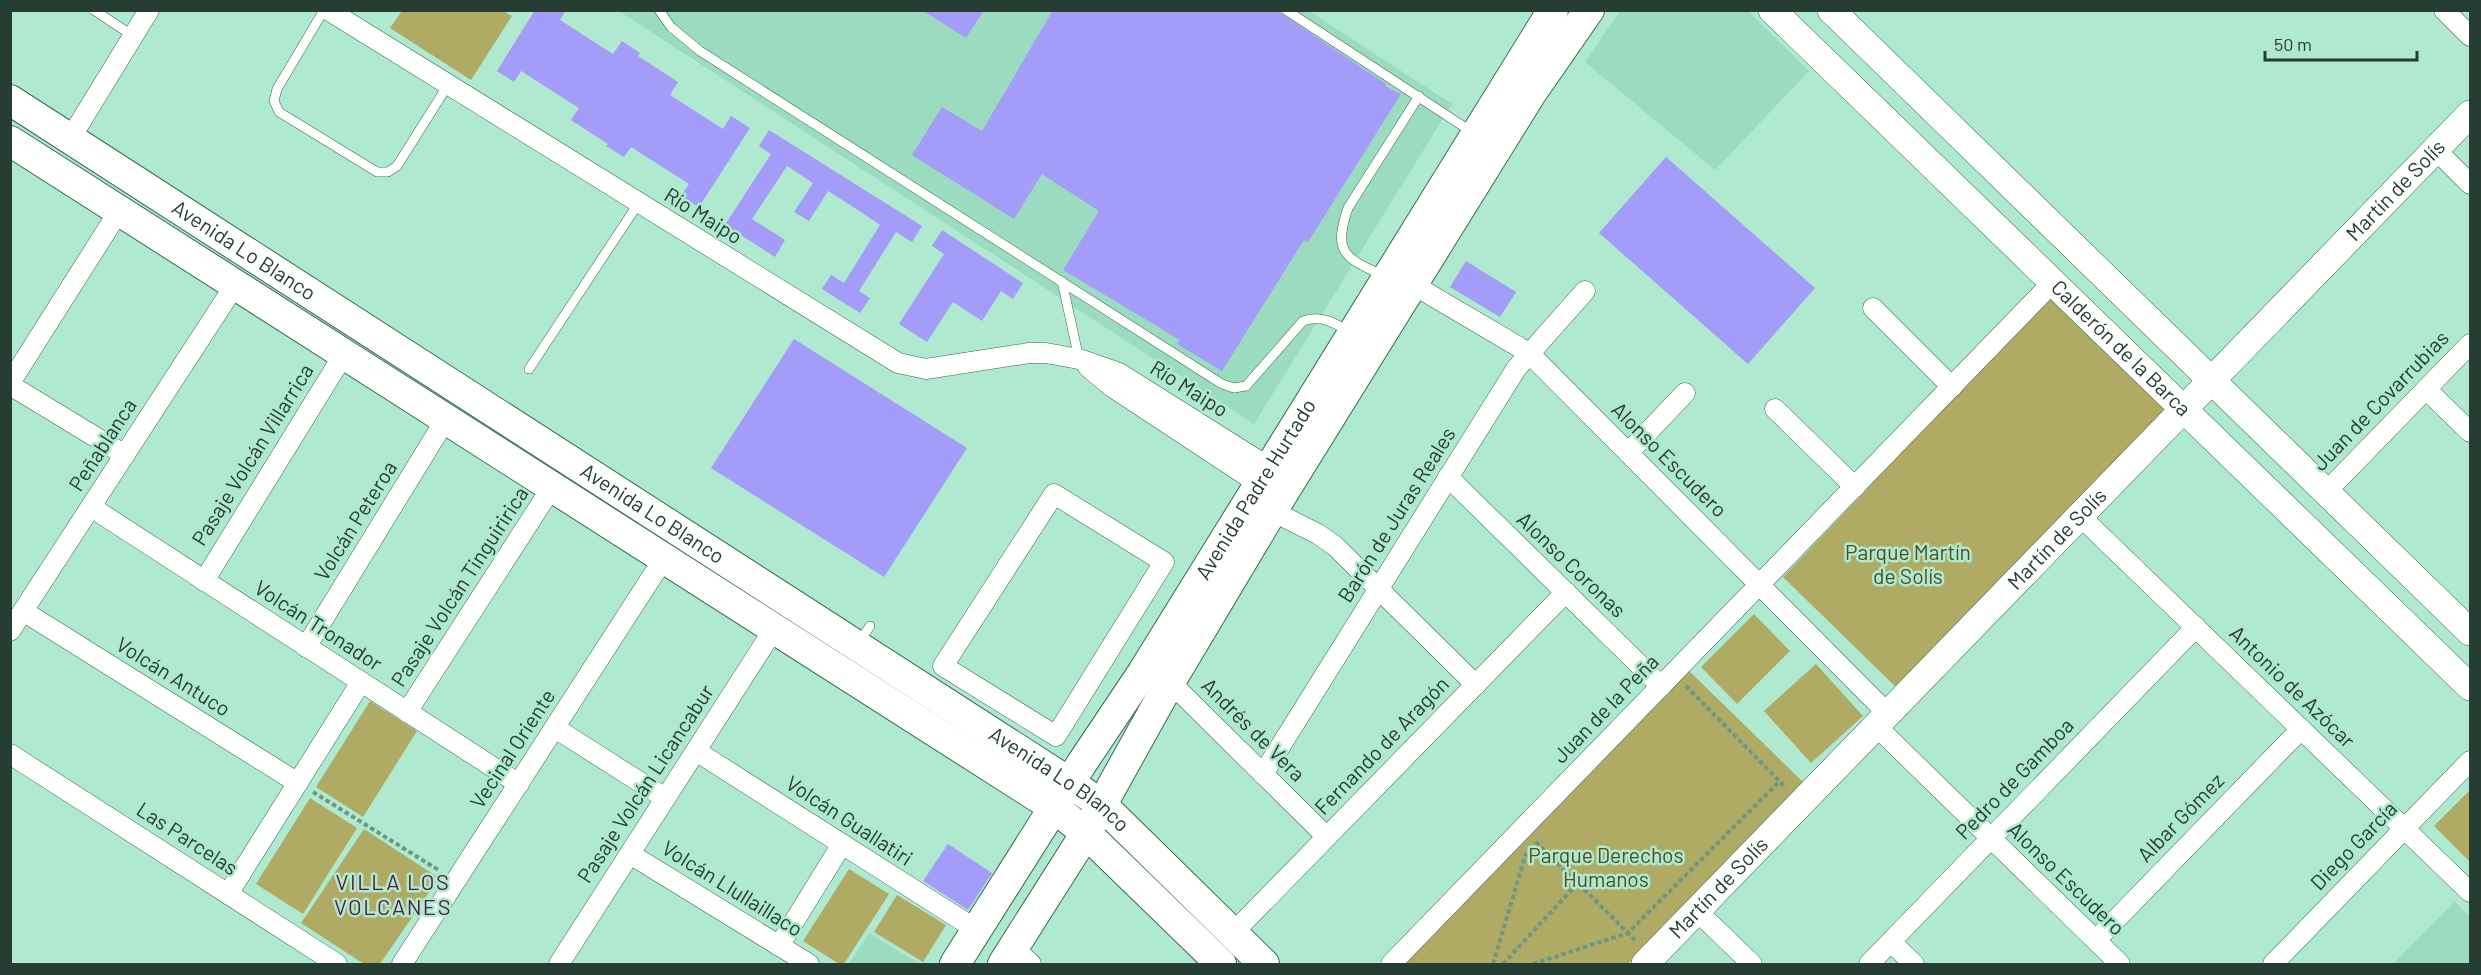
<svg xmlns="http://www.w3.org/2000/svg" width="2481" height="975" font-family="Barlow,sans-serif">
  <rect width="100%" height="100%" fill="#afe9cf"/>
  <g fill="#9bdcc0">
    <path d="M 1747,10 L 1809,71 L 1715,170 L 1585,62 L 1620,11 Z"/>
    <path d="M 619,11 L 1309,11 L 1452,104 L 1254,424 Z"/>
    <path d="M 2455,902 L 2470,917 L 2470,964 L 2393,964 Z"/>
    <path d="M 869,933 L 920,964 L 849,964 Z"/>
  </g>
  <g fill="#afab64">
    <path d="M 402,11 L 503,11 L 512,16 L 471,80 L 390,28 Z"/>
    <path d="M 2050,297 L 2168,410 L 1901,692 L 1783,577 Z"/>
    <path d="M 1754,614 L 1790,651 L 1737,704 L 1701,667 Z"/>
    <path d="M 1816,664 L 1863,716 L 1811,763 L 1764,711 Z"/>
    <path d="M 1686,668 L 1804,783 L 1628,964 L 1399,964 Z"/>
    <path d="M 370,701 L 417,731 L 363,817 L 316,787 Z"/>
    <path d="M 2470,790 L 2470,862 L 2434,826 Z"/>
    <path d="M 310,798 L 357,828 L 303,914 L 256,884 Z"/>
    <path d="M 364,829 L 439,878 L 380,964 L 364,964 L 301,923 Z"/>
    <path d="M 849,869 L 889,894 L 844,964 L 839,964 L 803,941 Z"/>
    <path d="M 897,895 L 946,925 L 923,962 L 874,932 Z"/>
  </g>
  <g fill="#a39cf9">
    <path d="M 535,10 L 566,10 L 560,20 L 613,54 L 622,41 L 640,53 L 638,56 L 678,82 L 670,95 L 723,129 L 731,116 L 750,128 L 699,207 L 681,196 L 689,184 L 631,147 L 624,157 L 606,146 L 608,144 L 571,120 L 579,108 L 521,71 L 514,82 L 497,71 Z"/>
    <path d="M 922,10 L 984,10 L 966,38 Z"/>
    <path d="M 1053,10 L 1276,10 L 1386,84 L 1385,86 L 1401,94 L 1308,242 L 1304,240 L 1222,371 L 1177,344 L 1180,340 L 1063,270 L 1099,211 L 1042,174 L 1014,219 L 912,155 L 942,107 L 982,131 Z"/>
    <path d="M 769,130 L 922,226 L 912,242 L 896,232 L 859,291 L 870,298 L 860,313 L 822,289 L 831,275 L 844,283 L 880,225 L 861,212 L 828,191 L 809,221 L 794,212 L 813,183 L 787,166 L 752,219 L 785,240 L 775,257 L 725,225 L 771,154 L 759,146 Z"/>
    <path d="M 1666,157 L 1815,288 L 1748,364 L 1599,233 Z"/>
    <path d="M 942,230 L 1023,283 L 1013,299 L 1001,291 L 982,321 L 953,302 L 927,342 L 899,324 L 944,254 L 932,246 Z"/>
    <path d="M 1466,261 L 1516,292 L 1500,317 L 1450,287 Z"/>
    <path d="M 794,339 L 967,448 L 884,577 L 711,468 Z"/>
    <path d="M 948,844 L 992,873 L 968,910 L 923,881 Z"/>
  </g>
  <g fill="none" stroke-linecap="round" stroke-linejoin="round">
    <g stroke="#346b55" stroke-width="10">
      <g id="lane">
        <path d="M 94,10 L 133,36"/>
        <path d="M 324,10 L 277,89 L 274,101 L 279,112 L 377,172 L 388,172 L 397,166 L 448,85"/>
        <path d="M 659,10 L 671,27 L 700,51 L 1222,384 L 1234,388 L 1246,386 L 1303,321 C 1321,315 1333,322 1348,331"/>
        <path d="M 1286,10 L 1472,132"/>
        <path d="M 1384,276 C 1346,258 1332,254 1348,208 L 1419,96"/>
        <path d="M 1062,281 L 1079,359"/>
        <path d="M 529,369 L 638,204"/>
        <path d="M 860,641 L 870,626"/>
      </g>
    </g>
    <g stroke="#346b55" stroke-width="21">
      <g id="street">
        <path d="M 328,10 L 898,363 L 926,369 L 1029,353 L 1046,353 L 1079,359 L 1119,373 L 1270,468"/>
        <path d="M 2444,10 L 2470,36"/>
        <path d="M 70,139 L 149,10"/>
        <path d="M 2436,150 L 2470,184"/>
        <path d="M 1403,282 L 1412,284 L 1529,353 L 1888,714"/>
        <path d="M 1873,308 L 1952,387"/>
        <path d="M 1088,367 L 1112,387 L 1259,484"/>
        <path d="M 10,383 L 119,211"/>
        <path d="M 10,385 L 125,455"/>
        <path d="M 2426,389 L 2470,432"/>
        <path d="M 1775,409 L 1855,487"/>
        <path d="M 1628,453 L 1685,393"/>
        <path d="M 1448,477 L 1661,686"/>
        <path d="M 2326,492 L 2470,344"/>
        <path d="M 1054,494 L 1164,562 L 1056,736 L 943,666 Z"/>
        <path d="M 91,507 L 519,784"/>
        <path d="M 1272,511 L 1318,534 L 1335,546 L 1476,685"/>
        <path d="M 2080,516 L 2470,892"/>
        <path d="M 204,581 L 344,354"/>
        <path d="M 23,611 L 298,783"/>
        <path d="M 10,631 L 235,285"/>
        <path d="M 306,647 L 446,419"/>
        <path d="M 1170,682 L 1327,837"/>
        <path d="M 407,712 L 552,487"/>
        <path d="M 1876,726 L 2120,964"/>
        <path d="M 555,728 L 665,798"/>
        <path d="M 696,751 L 977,930"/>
        <path d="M 10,754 L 337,964"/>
        <path d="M 1263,774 L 1516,369 L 1585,291"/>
        <path d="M 630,854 L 809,964"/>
        <path d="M 228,894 L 361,682"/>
        <path d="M 1697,911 L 1752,964"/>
        <path d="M 1232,934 L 1566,592"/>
        <path d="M 2096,940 L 2301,729"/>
        <path d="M 1891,942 L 1914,964"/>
        <path d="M 779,946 L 842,844"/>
        <path d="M 1015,949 L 1031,964"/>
        <path d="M 402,964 L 664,558"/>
        <path d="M 559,964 L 774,629"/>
        <path d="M 1391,964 L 2053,282"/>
        <path d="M 1869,964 L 2196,627"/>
        <path d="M 2273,964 L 2470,761"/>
      </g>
    </g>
    <g stroke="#346b55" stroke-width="28">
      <g id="secondary">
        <path id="s1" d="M 1772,10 L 2470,687"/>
        <path d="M 1831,10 L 2470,632"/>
        <path id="s2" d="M 1645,964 L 2470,114"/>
      </g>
    </g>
    <g stroke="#346b55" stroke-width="32">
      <g id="primary">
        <path id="s3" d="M 10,100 L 1070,783 L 1102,805 L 1264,964"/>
        <path d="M 10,141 L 1055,808 L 1086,833 L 1221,964"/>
        <path id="s4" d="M 955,964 L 1082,763 L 1143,672 L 1553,10"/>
        <path d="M 1003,964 L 1086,833 L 1170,682 L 1272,511 L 1530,95 L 1589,10"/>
      </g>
    </g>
    <g stroke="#6d9683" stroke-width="4" stroke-dasharray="4.5 3" stroke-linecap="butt">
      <path d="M 1686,686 L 1786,788"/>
      <path d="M 313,792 L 440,871"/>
      <path d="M 1536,842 L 1637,942"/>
      <path d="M 1493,964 L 1526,853"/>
      <path d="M 1503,964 L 1578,883"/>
      <path d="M 1533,964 L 1628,933 L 1779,782"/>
    </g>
    <use href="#lane" stroke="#fff" stroke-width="9"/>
    <use href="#street" stroke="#fff" stroke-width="20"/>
    <use href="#secondary" stroke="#fff" stroke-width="27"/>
    <use href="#primary" stroke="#fff" stroke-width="30"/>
  </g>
  <g text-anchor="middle" stroke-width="5" stroke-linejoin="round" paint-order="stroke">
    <g font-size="21" fill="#263d33" stroke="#afe9cf">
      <text dy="7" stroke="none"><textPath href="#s2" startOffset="1078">Martín de Solís</textPath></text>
      <text transform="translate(703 216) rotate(32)" y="7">Río Maipo</text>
      <text dy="7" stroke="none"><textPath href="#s3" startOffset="278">Avenida Lo Blanco</textPath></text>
      <text dy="7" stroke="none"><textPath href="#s1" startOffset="486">Calderón de la Barca</textPath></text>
      <text transform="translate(1189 389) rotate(32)" y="7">Río Maipo</text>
      <text transform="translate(2381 401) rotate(-46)" y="7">Juan de Covarrubias</text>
      <text transform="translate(103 445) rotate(-57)" y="7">Peñablanca</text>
      <text transform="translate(253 455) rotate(-58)" y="7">Pasaje Volcán Villarrica</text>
      <text transform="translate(1669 460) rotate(45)" y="7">Alonso Escudero</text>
      <text dy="7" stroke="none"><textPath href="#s4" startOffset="562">Avenida Padre Hurtado</textPath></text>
      <text dy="7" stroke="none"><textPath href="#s3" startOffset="764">Avenida Lo Blanco</textPath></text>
      <text transform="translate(1397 515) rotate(-58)" y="7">Barón de Juras Reales</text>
      <text transform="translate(356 521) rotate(-58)" y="7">Volcán Peteroa</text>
      <text dy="7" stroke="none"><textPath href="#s2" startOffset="592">Martín de Solís</textPath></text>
      <text transform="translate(1571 565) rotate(44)" y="7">Alonso Coronas</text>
      <text transform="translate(460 587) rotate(-57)" y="7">Pasaje Volcán Tinguiririca</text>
      <text transform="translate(318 626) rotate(33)" y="7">Volcán Tronador</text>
      <text transform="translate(173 677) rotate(32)" y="7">Volcán Antuco</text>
      <text transform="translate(2292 687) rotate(44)" y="7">Antonio de Azócar</text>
      <text transform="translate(1606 709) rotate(-46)" y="7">Juan de la Peña</text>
      <text transform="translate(1253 730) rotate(45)" y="7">Andrés de Vera</text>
      <text transform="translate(1382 746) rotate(-46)" y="7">Fernando de Aragón</text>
      <text transform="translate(513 749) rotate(-57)" y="7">Vecinal Oriente</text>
      <text transform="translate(2015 779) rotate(-46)" y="7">Pedro de Gamboa</text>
      <text dy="7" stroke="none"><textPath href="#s3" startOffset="1250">Avenida Lo Blanco</textPath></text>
      <text transform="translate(646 784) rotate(-57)" y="7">Pasaje Volcán Licancabur</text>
      <text transform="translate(2181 818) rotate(-46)" y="7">Albar Gómez</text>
      <text transform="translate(849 821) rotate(33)" y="7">Volcán Guallatiri</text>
      <text transform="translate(187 839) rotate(33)" y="7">Las Parcelas</text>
      <text transform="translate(2354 846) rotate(-46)" y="7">Diego García</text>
      <text transform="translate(2066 879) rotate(44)" y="7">Alonso Escudero</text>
      <text dy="7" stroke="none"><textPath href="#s2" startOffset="106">Martín de Solís</textPath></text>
      <text transform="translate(732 889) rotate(32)" y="7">Volcán Llullaillaco</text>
    </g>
    <g font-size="21" fill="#504d20" stroke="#afe9cf">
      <text x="1908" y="560">Parque Martín<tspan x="1908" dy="24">de Solís</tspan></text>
      <text x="1606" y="863">Parque Derechos<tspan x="1606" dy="24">Humanos</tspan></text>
    </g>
    <g font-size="22" letter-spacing="1.5" fill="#571b40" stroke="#afe9cf">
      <text x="393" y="890">VILLA LOS<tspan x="393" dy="25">VOLCANES</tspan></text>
    </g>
  </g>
  <rect width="2481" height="975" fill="none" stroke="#263d33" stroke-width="24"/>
  <path d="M2265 51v9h152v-9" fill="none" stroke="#263d33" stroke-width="3"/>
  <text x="2274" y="51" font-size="18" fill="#263d33" stroke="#afe9cf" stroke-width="4.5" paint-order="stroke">50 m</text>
</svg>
